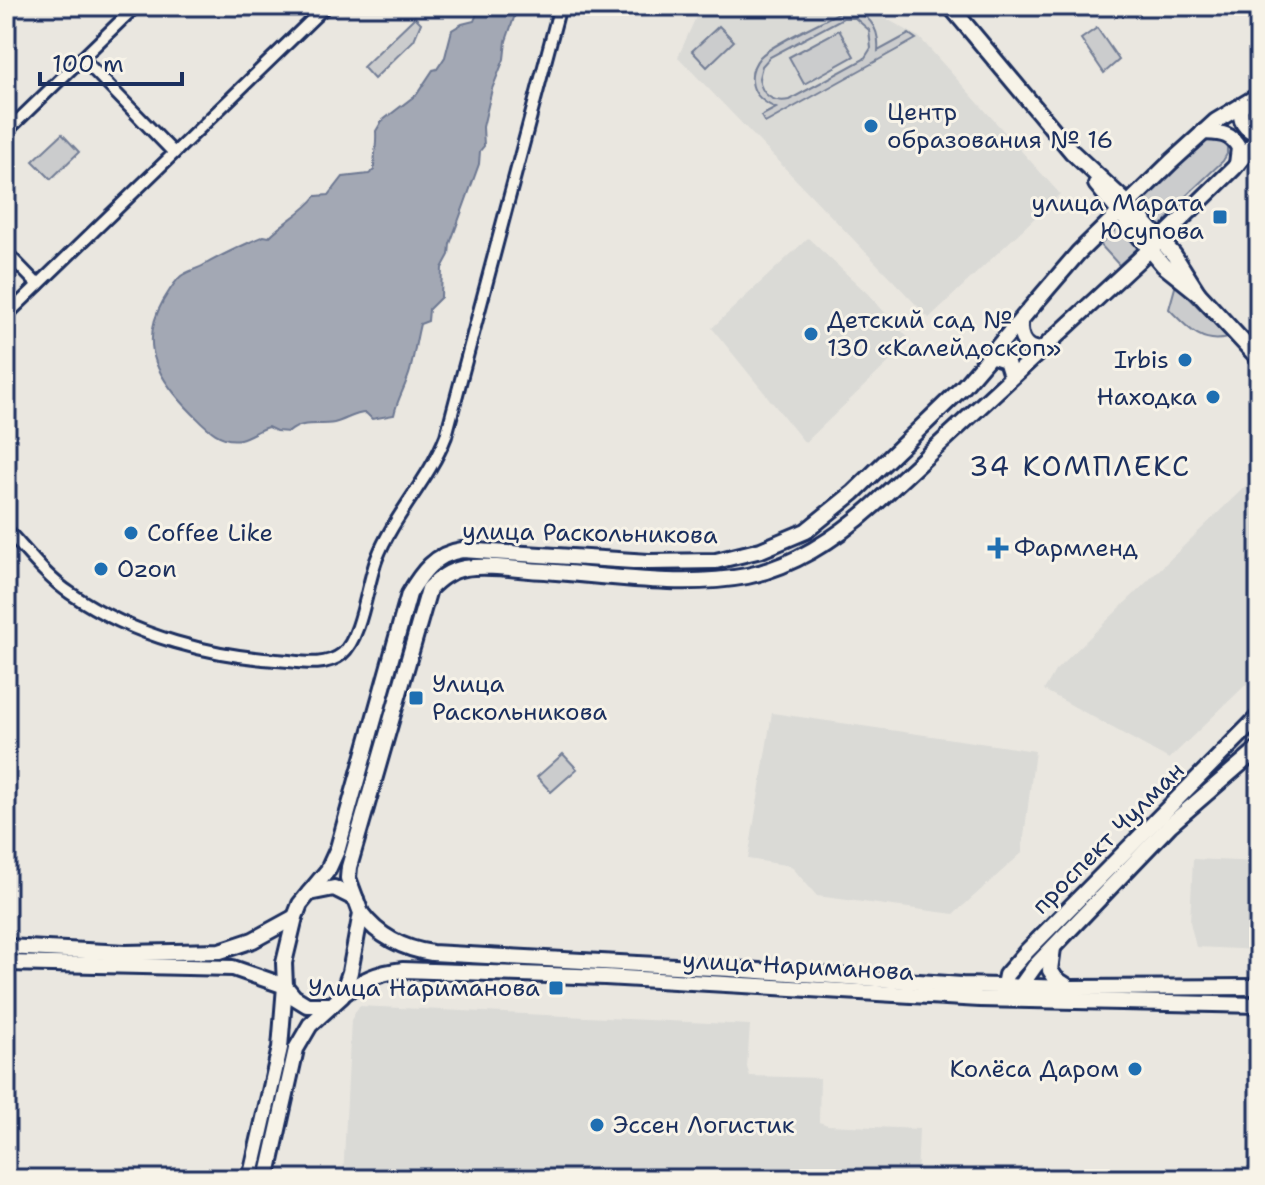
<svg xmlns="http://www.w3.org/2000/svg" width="1265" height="1185" font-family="'Shantell Sans',sans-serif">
  <rect width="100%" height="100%" fill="#eae7e0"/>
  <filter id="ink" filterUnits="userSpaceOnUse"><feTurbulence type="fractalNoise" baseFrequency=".0125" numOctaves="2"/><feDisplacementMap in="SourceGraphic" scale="16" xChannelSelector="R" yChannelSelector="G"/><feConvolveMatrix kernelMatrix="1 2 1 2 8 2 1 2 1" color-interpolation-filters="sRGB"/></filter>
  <g filter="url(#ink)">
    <g fill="#dadad6">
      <path d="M 701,6 L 854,6 L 878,14 L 919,37 L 1060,194 L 929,318 L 678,57 Z"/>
      <path d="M 808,238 L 867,293 L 911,341 L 805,443 L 712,328 Z"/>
      <path d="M 1259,473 L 1259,672 L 1169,759 L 1044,690 L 1055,671 Z"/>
      <path d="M 772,713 L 1035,751 L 1022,853 L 954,914 L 817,896 L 791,866 L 748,859 Z"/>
      <path d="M 1193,859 L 1259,862 L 1259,950 L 1196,947 L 1190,922 Z"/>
      <path d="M 359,1006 L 750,1025 L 747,1067 L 750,1076 L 820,1078 L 819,1122 L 828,1125 L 919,1129 L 917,1179 L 343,1179 L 351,1020 Z"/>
    </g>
    <g fill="#cbcccd" stroke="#737e96" stroke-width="2" fill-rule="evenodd">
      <path d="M 842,11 C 868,9 880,28 878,51 L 909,34 L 916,39 L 765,123 L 761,116 L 776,108 C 764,103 753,95 752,81 C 751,72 754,64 760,57 C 772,44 824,21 842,11 ZM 843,18 L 855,18 L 869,30 L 871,48 L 864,59 L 789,100 C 773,103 761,95 759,78 L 762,66 L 770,57 Z"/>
      <path d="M 415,17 L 421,23 L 414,40 L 374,79 L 363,67 Z"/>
      <path d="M 719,26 L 734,41 L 707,67 L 692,51 Z"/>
      <path d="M 1097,28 L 1119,60 L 1104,73 L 1081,39 Z"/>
      <path d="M 839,30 L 854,56 L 804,84 L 789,57 Z"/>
      <path d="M 62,134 L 79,152 L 51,179 L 33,161 Z"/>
      <path d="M 1216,139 L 1227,146 L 1227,154 L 1223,161 L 1185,197 L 1158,231 L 1137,207 L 1205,141 Z"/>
      <path d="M 1119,223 L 1140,246 L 1119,265 L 1098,242 Z"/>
      <path d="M 1176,284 L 1228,338 C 1201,345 1187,327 1169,309 Z"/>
      <path d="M 1259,723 L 1259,744 L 1177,810 L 1022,971 L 1023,965 Z"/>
      <path d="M 563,754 L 577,769 L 551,792 L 537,777 Z"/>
    </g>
    <path fill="#a3a8b4" stroke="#6d7892" stroke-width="2" d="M 480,6 L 518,6 L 506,41 L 504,59 L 492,89 L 483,127 L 484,146 L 480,151 L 479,164 L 450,244 L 449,255 L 442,268 L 441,297 L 429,309 L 428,321 L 420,324 C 416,340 414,356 410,371 C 406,386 397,399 394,415 L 372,419 L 366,413 C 354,413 346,420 334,423 C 317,426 303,420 289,432 L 276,431 L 268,427 C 259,429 249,437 240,439 C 220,443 205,426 193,414 C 160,381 137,347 163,301 C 168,293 174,282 181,276 C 188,271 197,269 204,265 C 223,254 243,245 264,236 L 269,237 C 283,222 303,213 316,196 L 329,195 L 343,177 L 369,174 L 374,170 C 374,156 377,144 376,131 L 382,121 L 417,94 L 433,70 L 437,69 L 445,57 L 452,30 L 462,24 L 474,21 Z"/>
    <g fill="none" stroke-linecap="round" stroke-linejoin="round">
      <g stroke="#1b2f5e" stroke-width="16">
        <g id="street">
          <path d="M 82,58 L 174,153"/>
          <path d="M 6,132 L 136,6"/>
          <path d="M 6,252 L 38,285"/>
          <path d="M 6,316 L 326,6"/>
          <path d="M 6,529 C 26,550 46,577 70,593 C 134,637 213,657 289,661 C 306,663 327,666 342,654 C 362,637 367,583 377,558 C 394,515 429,480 446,436 L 560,6"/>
        </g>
      </g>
      <g stroke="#1b2f5e" stroke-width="20">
        <g id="secondary">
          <path d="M 950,6 L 1072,152 L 1129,205 L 1174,255 L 1198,293"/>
          <path d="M 1241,106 C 1239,120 1244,131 1259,133"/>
          <path d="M 1203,132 C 1219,133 1231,132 1239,148 L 1237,164"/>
          <path d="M 1096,184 L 1163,265 L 1198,293 L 1259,359"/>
          <path d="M 1020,323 C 1019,338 1026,352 1043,349"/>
          <path d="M 990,355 L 1006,360 L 1011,376"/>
          <path d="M 309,893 L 334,888 L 356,899"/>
          <path d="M 361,913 C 378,936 404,949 432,953 L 731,969 L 962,985 L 1070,988 L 1259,987"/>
          <path d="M 6,947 L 126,953 L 220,951 L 253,940 L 295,917"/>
          <path d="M 1053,948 L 1050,970 L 1056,979 L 1070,988"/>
          <path d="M 6,963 L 233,968 L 285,986 L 294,997 L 307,1005 L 332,1005"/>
          <path d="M 342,995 C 362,980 377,973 403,970 L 605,977 L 980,999 L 1259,1005"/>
          <path d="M 1002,995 L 1006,975 L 1026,952 L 1259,716"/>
          <path d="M 1023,995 L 1023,983 L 1035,966 L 1170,825 L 1259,748"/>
          <path d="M 250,1179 L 280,1048 L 285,986 L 284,963 L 295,917 L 300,904 L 328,870 L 338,848 L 409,594 C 422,572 435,554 462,550 L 649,562 L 716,561 L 761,550 L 806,531 L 853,493 L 964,386 L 1078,253 L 1171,162 L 1216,121 L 1259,95"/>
          <path d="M 267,1179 L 296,1049 L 310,1025 L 342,996 L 350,972 L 361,913 L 348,878 L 349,867 L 429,589 C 440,578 449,571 465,568 C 491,564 519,570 545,571 C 610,576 682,588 747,576 C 796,566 838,537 874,505 L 1160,240 L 1234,168 L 1259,137"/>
        </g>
      </g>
      <use href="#street" stroke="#f7f3e8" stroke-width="10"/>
      <use href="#secondary" stroke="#f7f3e8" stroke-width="14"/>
    </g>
  </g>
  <g fill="#1f6fb2" stroke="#f7f3e8" stroke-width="3">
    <circle cx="871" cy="126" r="8"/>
    <rect x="1212" y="209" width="16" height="16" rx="4"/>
    <circle cx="811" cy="334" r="8"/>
    <circle cx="1185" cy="360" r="8"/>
    <circle cx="1213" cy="397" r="8"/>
    <circle cx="131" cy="533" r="8"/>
    <path d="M994 536h8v8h8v8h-8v8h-8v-8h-8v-8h8z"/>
    <circle cx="101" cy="569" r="8"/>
    <rect x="408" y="690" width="16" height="16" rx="4"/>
    <rect x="548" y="980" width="16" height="16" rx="4"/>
    <circle cx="1135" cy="1069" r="8"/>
    <circle cx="597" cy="1125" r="8"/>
  </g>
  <g text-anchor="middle" stroke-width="6" stroke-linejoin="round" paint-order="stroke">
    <g font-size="24" fill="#1b2f5e" stroke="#f7f3e8" text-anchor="start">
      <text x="887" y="120">Центр<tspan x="887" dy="28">образования № 16</tspan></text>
      <text x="1204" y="211" text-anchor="end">улица Марата<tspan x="1204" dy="28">Юсупова</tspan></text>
      <text x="827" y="328">Детский сад №<tspan x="827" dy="28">130 «Калейдоскоп»</tspan></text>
      <text x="1169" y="368" text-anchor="end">Irbis</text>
      <text x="1197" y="405" text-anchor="end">Находка</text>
      <text x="147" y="541">Coffee Like</text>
      <text x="1014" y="556">Фармленд</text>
      <text x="117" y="577">Ozon</text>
      <text x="432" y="692">Улица<tspan x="432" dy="28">Раскольникова</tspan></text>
      <text x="540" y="996" text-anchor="end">Улица Нариманова</text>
      <text x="1119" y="1077" text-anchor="end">Колёса Даром</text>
      <text x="613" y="1133">Эссен Логистик</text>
    </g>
    <g font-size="24" fill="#1b2f5e" stroke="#f7f3e8">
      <text transform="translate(590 533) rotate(1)" y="8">улица Раскольникова</text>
      <text transform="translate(1108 838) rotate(-45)" y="8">проспект Чулман</text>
      <text transform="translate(798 966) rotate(3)" y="8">улица Нариманова</text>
    </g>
    <g font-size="28" letter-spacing="2" fill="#1b2f5e" stroke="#f7f3e8">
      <text x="1080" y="476">34 КОМПЛЕКС</text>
    </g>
  </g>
  <rect width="1265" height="1185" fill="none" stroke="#f7f3e8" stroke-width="32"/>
  <rect x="16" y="16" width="1233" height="1153" fill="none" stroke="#1b2f5e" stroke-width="3" filter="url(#ink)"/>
  <path d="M40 72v12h142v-12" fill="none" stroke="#1b2f5e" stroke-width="4"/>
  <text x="52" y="72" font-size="24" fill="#1b2f5e" stroke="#f7f3e8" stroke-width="6" paint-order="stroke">100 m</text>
</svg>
